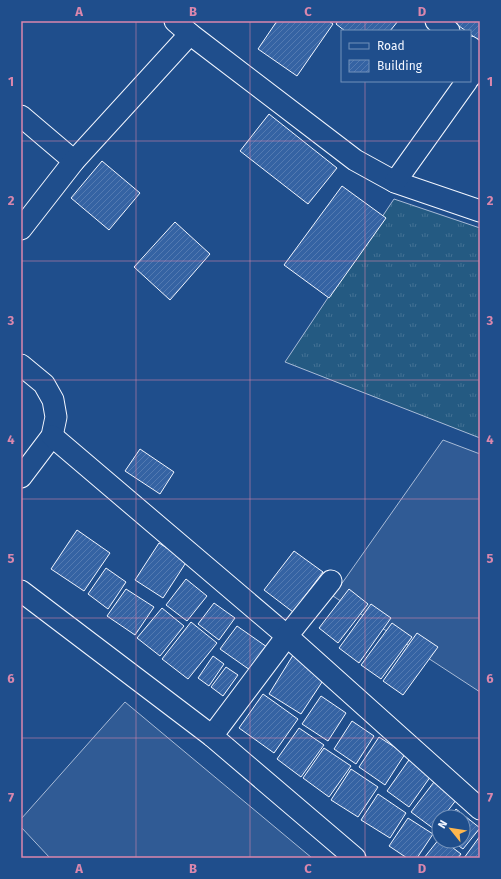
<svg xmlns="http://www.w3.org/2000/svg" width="501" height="879" font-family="'Fira Sans',sans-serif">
  <defs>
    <pattern id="grass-tufts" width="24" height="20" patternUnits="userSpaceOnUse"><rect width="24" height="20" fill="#245a82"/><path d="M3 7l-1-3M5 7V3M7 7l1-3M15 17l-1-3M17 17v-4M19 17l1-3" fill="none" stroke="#447295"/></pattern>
    <pattern id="building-hatch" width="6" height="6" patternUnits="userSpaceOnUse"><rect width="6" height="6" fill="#3563a3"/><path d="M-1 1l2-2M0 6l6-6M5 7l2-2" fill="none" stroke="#537ab1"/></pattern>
  </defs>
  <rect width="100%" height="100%" fill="#1f4e8c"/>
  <path fill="url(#grass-tufts)" stroke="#a8bbd7" d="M 394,199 L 480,228 L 480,438 L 285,362 Z"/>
  <g fill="#305b95" stroke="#a8bbd7">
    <path d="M 443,440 L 480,454 L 480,692 L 333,596 Z"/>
    <path d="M 125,702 L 312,858 L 50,858 L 21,827 L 21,819 Z"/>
  </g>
  <g fill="url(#building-hatch)" stroke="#f2f6ff">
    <path d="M 277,21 L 329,21 L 333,24 L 297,76 L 258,49 Z"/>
    <path d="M 338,21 L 398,21 L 390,31 L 345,31 L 336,24 Z"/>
    <path d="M 452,21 L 480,21 L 480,41 L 470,34 L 470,31 L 466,31 Z"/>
    <path d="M 269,114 L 337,168 L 308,204 L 240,151 Z"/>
    <path d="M 102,161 L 140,193 L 109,230 L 71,198 Z"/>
    <path d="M 342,186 L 386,218 L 329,298 L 284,265 Z"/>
    <path d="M 175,222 L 210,254 L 170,300 L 134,267 Z"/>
    <path d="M 140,449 L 174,472 L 160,494 L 125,471 Z"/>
    <path d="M 77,530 L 110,553 L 84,591 L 51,569 Z"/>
    <path d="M 159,543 L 187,561 L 163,598 L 135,580 Z"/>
    <path d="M 294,551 L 323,572 L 293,612 L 264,590 Z"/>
    <path d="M 106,568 L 126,582 L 108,609 L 88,594 Z"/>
    <path d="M 186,579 L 207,596 L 187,621 L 166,605 Z"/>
    <path d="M 126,589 L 154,607 L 135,635 L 107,616 Z"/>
    <path d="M 349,589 L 368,604 L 338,643 L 319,628 Z"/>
    <path d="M 214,603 L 235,618 L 219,640 L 198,624 Z"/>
    <path d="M 371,604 L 391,618 L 359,663 L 339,648 Z"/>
    <path d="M 162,608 L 184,626 L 160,656 L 137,638 Z"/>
    <path d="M 191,622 L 217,643 L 188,679 L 162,659 Z"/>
    <path d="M 392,623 L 412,637 L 381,679 L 361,665 Z"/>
    <path d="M 237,626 L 267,647 L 250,670 L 220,649 Z"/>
    <path d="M 417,633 L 438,647 L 403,695 L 383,681 Z"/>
    <path d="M 295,652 L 328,673 L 301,714 L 269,694 Z"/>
    <path d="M 213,656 L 224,664 L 209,686 L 198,678 Z"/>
    <path d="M 226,667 L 238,675 L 223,696 L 211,687 Z"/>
    <path d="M 263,694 L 298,719 L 274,753 L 239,728 Z"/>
    <path d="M 321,696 L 346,713 L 328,741 L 302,724 Z"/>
    <path d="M 352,721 L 374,736 L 356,764 L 334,749 Z"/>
    <path d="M 299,728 L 324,745 L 301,777 L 277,759 Z"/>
    <path d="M 379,737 L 405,754 L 385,785 L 359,767 Z"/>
    <path d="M 324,748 L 351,766 L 329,797 L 303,778 Z"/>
    <path d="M 411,757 L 433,773 L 409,807 L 387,791 Z"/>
    <path d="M 351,769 L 378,787 L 358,817 L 331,800 Z"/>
    <path d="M 437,778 L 460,795 L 443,817 L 439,817 L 439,822 L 434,829 L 411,812 Z"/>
    <path d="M 378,794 L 406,813 L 390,838 L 361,820 Z"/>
    <path d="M 456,809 L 480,828 L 463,849 L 452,841 L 463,841 L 463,817 L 450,817 Z"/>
    <path d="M 408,818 L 433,834 L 417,858 L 407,858 L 389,846 Z"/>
    <path d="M 480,836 L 480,858 L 464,858 Z"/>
    <path d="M 439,839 L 439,841 L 444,841 L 461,854 L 458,858 L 424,858 Z"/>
  </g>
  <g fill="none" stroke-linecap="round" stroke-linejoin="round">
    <g stroke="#f2f6ff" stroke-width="23">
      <g id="minor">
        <path d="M 175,21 L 190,34 L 355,160 L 395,182 L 480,211"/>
        <path d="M 436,21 L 449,31"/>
        <path d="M 470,47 L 480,55"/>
        <path d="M 470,77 L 480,63"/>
        <path d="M 21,116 L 74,161"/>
        <path d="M 395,182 L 467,81"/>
        <path d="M 21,229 L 74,161 L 190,34"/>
        <path d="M 21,365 L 44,384 L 53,400 L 56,417 L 52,436 L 21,477"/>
        <path d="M 52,436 L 287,636 L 212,736"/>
        <path d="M 331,581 L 287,636 L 480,809"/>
        <path d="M 21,591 L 212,736 L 355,858"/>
      </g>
    </g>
    <use href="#minor" stroke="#1f4e8c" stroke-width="21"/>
  </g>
  <path fill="none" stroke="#da87ad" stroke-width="1" stroke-opacity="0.55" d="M 136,21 L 136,858M 250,21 L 250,858M 365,21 L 365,31M 365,81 L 365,858M 21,141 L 480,141M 21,261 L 480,261M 21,380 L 480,380M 21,499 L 480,499M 21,618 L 480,618M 21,738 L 480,738"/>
  <rect width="501" height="879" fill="none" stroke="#1f4e8c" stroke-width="44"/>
  <rect x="341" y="30" width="130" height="52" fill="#1f4e8c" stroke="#7391ba"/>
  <rect x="349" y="43" width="20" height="6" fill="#1f4e8c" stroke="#7391ba"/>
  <text x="377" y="50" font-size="12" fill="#f2f6ff">Road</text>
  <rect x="349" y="60" width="20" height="12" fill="url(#building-hatch)" stroke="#7391ba"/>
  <text x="377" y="70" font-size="12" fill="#f2f6ff">Building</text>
  <g transform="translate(451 829) rotate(300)"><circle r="19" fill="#1f4e8c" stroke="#7391ba"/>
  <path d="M0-3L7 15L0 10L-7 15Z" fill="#ffb74d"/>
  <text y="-6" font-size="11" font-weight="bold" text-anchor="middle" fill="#f2f6ff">N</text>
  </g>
  <rect x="22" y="22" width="457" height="835" fill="none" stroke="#da87ad" stroke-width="1.5"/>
  <g font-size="13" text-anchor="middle" font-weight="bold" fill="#da87ad">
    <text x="79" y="16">A</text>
    <text x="193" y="16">B</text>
    <text x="308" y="16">C</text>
    <text x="422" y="16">D</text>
    <text x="11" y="86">1</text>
    <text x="490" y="86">1</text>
    <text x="11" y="205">2</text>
    <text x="490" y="205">2</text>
    <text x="11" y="325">3</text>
    <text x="490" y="325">3</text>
    <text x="11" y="444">4</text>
    <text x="490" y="444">4</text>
    <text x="11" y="563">5</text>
    <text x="490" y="563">5</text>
    <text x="11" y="683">6</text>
    <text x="490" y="683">6</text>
    <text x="11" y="802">7</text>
    <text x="490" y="802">7</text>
    <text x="79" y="873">A</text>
    <text x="193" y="873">B</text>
    <text x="308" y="873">C</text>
    <text x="422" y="873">D</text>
  </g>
</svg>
